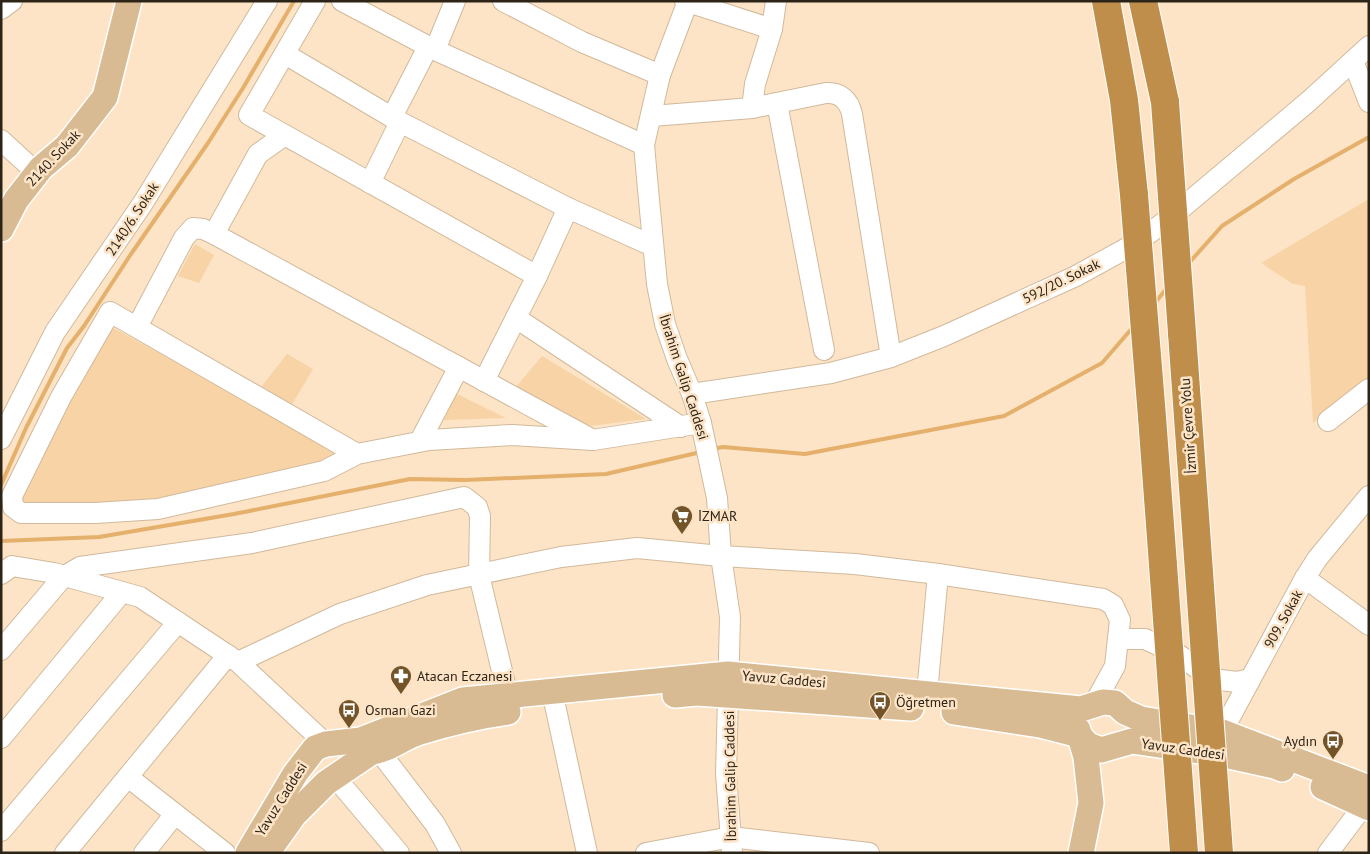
<svg xmlns="http://www.w3.org/2000/svg" width="1370" height="854" font-family="'PT Sans',sans-serif">
  <rect width="100%" height="100%" fill="#fde4c6"/>
  <g fill="#f7d3a5">
    <path d="M 1369,199 L 1369,380 L 1313,423 L 1305,286 L 1293,284 L 1261,263 Z"/>
    <path d="M 195,244 L 214,255 L 199,283 L 178,276 Z"/>
    <path d="M 108,325 L 239,397 L 340,456 L 321,468 L 133,506 L 23,506 L 19,499 Z"/>
    <path d="M 287,354 L 313,369 L 291,406 L 262,386 Z"/>
    <path d="M 542,356 L 646,419 L 582,427 L 515,388 Z"/>
    <path d="M 453,392 L 506,418 L 444,420 Z"/>
  </g>
  <g fill="none" stroke-linecap="round" stroke-linejoin="round">
    <g stroke="#e4b06b" stroke-width="4">
      <path d="M 1188,264 L 1222,226 L 1294,179 L 1369,137"/>
      <path d="M 1154,304 L 1167,288"/>
      <path d="M 713,449 L 723,447 L 805,454 L 1004,416 L 1102,363 L 1134,326"/>
      <path d="M 1,485 L 26,428 L 67,348 L 84,326 L 131,254 L 208,143 L 243,88 L 294,1"/>
      <path d="M 1,541 L 99,537 L 234,514 L 410,479 L 465,480 L 606,474 L 701,452"/>
    </g>
    <g stroke="#d1b99c" stroke-width="22">
      <g id="minor">
        <path d="M 315,1 L 249,115 L 537,276 L 568,208 L 653,246"/>
        <path d="M 342,1 L 435,50"/>
        <path d="M 455,1 L 435,50 L 644,145"/>
        <path d="M 503,1 L 582,42 L 660,75 L 644,145 L 648,189 L 657,284 L 665,324 L 677,359 L 692,394 L 701,423 L 717,498 L 721,556 L 730,617 L 726,774 L 732,853"/>
        <path d="M 685,1 L 772,29"/>
        <path d="M 1,9 L 12,1"/>
        <path d="M 285,54 L 400,122 L 568,208"/>
        <path d="M 1353,61 L 1369,102"/>
        <path d="M 660,75 L 688,1"/>
        <path d="M 777,103 L 824,350"/>
        <path d="M 752,108 L 755,84 L 772,29 L 776,1"/>
        <path d="M 652,116 L 752,108 L 826,93 C 840,92 849,100 852,114 L 891,357"/>
        <path d="M 392,117 L 428,47"/>
        <path d="M 285,135 L 258,154 L 214,234 L 593,440 L 701,423"/>
        <path d="M 1,140 L 37,173"/>
        <path d="M 370,183 L 400,122"/>
        <path d="M 516,318 L 681,427"/>
        <path d="M 137,327 L 184,238 L 193,228 L 203,229 L 214,234"/>
        <path d="M 484,381 L 537,276"/>
        <path d="M 692,394 L 831,373 L 891,357 L 944,336 L 1076,276 L 1136,243 L 1171,217 L 1309,101 L 1369,46"/>
        <path d="M 1328,421 L 1369,389"/>
        <path d="M 1,439 L 55,332 L 143,203 L 267,1"/>
        <path d="M 420,441 L 459,367"/>
        <path d="M 357,454 L 110,312 L 61,397 L 12,496 L 13,507 L 21,513 L 95,513 L 158,509 L 324,471 L 357,454 L 429,440 L 512,435 L 593,440"/>
        <path d="M 1,574 L 12,566 L 54,573 L 140,597 L 238,662 L 326,744"/>
        <path d="M 1305,578 L 1369,625"/>
        <path d="M 1118,639 L 1145,639 L 1179,655 L 1212,679 L 1237,682 L 1250,679"/>
        <path d="M 1,650 L 63,577 L 80,567 L 252,543 L 464,497 L 477,507 L 480,516 L 479,575 L 508,696"/>
        <path d="M 238,662 L 340,614 L 427,585 L 561,557 L 637,548 L 721,556 L 855,564 L 938,574 L 1103,599 L 1113,605 L 1120,620 L 1115,666 L 1093,706"/>
        <path d="M 927,693 L 938,574"/>
        <path d="M 555,705 L 587,853"/>
        <path d="M 1,738 L 122,592"/>
        <path d="M 1220,747 L 1222,732 L 1305,578 L 1317,559 L 1369,496"/>
        <path d="M 379,751 L 435,824 L 451,853"/>
        <path d="M 128,777 L 225,853"/>
        <path d="M 335,777 L 399,853"/>
        <path d="M 1,831 L 178,622"/>
        <path d="M 65,853 L 228,655"/>
        <path d="M 144,853 L 175,814"/>
        <path d="M 646,853 L 731,837 L 869,853"/>
        <path d="M 1328,853 L 1364,805"/>
      </g>
    </g>
    <g stroke="#fff" stroke-width="28">
      <g id="major">
        <path d="M 1,229 L 16,200 L 41,168 L 67,146 L 105,97 L 129,1"/>
        <path d="M 675,695 L 697,693 L 911,708"/>
        <path d="M 954,712 L 1040,725 L 1079,735 L 1088,745 L 1101,750 L 1132,741 L 1220,754 L 1275,766 L 1282,769"/>
        <path d="M 1078,730 L 1086,757 L 1091,803 L 1081,853"/>
        <path d="M 1323,787 L 1369,808"/>
        <path d="M 248,853 L 295,774 L 315,748 L 326,744 L 361,740 L 463,700 L 728,674 L 1081,709 L 1103,702 L 1115,703 L 1125,712 L 1141,719 L 1222,732 L 1369,788"/>
        <path d="M 267,853 L 294,815 L 326,783 L 372,752 C 389,750 403,737 420,732 C 449,723 478,716 508,712"/>
      </g>
    </g>
    <g stroke="#fff" stroke-width="30">
      <g id="highway">
        <path d="M 1106,1 L 1124,100 L 1134,195"/>
        <path d="M 1143,1 L 1165,102"/>
        <path d="M 1182,333 L 1199,572"/>
        <path d="M 1152,417 L 1163,565"/>
      </g>
    </g>
    <use href="#minor" stroke="#fff" stroke-width="20"/>
    <use href="#major" stroke="#d9bb93" stroke-width="25"/>
    <use href="#highway" stroke="#bf8e4b" stroke-width="28"/>
    <g stroke="#fff" stroke-width="30" stroke-linecap="butt">
      <g id="highway-bridge">
        <path d="M 1165,102 L 1182,333"/>
        <path d="M 1134,195 L 1152,417"/>
        <path d="M 1163,565 L 1184,853"/>
        <path d="M 1199,572 L 1219,853"/>
      </g>
    </g>
    <use href="#highway-bridge" stroke="#bf8e4b" stroke-width="28"/>
  </g>
  <defs>
    <g id="supermarket-pin" transform="scale(1.125)"><path d="M0 17L-7.5 6A9.5 9.5 0 1 1 7.5 6Z" fill="#735429" stroke="#fde4c6"/><path d="M-6-5.5h2.5l.6 2H6L4.5 2H-2.5L-4.4-4H-6ZM-1.5 3.2a1.3 1.3 0 1 0 .1 0ZM3 3.2a1.3 1.3 0 1 0 .1 0Z" fill="#fff"/></g>
    <g id="pharmacy-pin" transform="scale(1.125)"><path d="M0 17L-7.5 6A9.5 9.5 0 1 1 7.5 6Z" fill="#735429" stroke="#fde4c6"/><path d="M-2-6h4v4h4v4h-4v4h-4v-4h-4v-4h4Z" fill="#fff"/></g>
    <g id="bus-pin" transform="scale(1.125)"><path d="M0 17L-7.5 6A9.5 9.5 0 1 1 7.5 6Z" fill="#735429" stroke="#fde4c6"/><path d="M-5-6H5V4H4V6H2V4H-2V6H-4V4H-5ZM-3.5-4V0h7V-4ZM-3.5 1.2v1.5H-2V1.2ZM2 1.2v1.5H3.5V1.2Z" fill="#fff"/></g>
  </defs>
  <g fill-rule="evenodd">
    <use href="#supermarket-pin" x="682" y="516"/>
    <use href="#pharmacy-pin" x="401" y="676"/>
    <use href="#bus-pin" x="880" y="702"/>
    <use href="#bus-pin" x="349" y="710"/>
    <use href="#bus-pin" x="1333" y="741"/>
  </g>
  <g text-anchor="middle" stroke-width="5" stroke-linejoin="round" paint-order="stroke">
    <g font-size="14" fill="#2d2418" stroke="#fde4c6">
      <text transform="translate(53 158) rotate(-47)" y="5">2140. Sokak</text>
      <text transform="translate(132 219) rotate(-57)" y="5">2140/6. Sokak</text>
      <text transform="translate(1061 281) rotate(-26)" y="5">592/20. Sokak</text>
      <text transform="translate(684 377) rotate(72)" y="5">İbrahim Galip Caddesi</text>
      <text transform="translate(1188 426) rotate(-94)" y="5">İzmir Çevre Yolu</text>
      <text transform="translate(1283 619) rotate(-61)" y="5">909. Sokak</text>
      <text transform="translate(784 679) rotate(5)" y="5">Yavuz Caddesi</text>
      <text transform="translate(1183 749) rotate(8)" y="5">Yavuz Caddesi</text>
      <text transform="translate(730 776) rotate(-91)" y="5">İbrahim Galip Caddesi</text>
      <text transform="translate(281 799) rotate(-58)" y="5">Yavuz Caddesi</text>
    </g>
    <g font-size="14" fill="#2d2418" stroke="#fde4c6" text-anchor="start">
      <text x="698" y="521">İZMAR</text>
      <text x="417" y="681">Atacan Eczanesi</text>
      <text x="896" y="707">Öğretmen</text>
      <text x="365" y="715">Osman Gazi</text>
      <text x="1317" y="746" text-anchor="end">Aydın</text>
    </g>
  </g>
  <rect width="1370" height="854" fill="none" stroke="#2d2418" stroke-width="5"/>
</svg>
